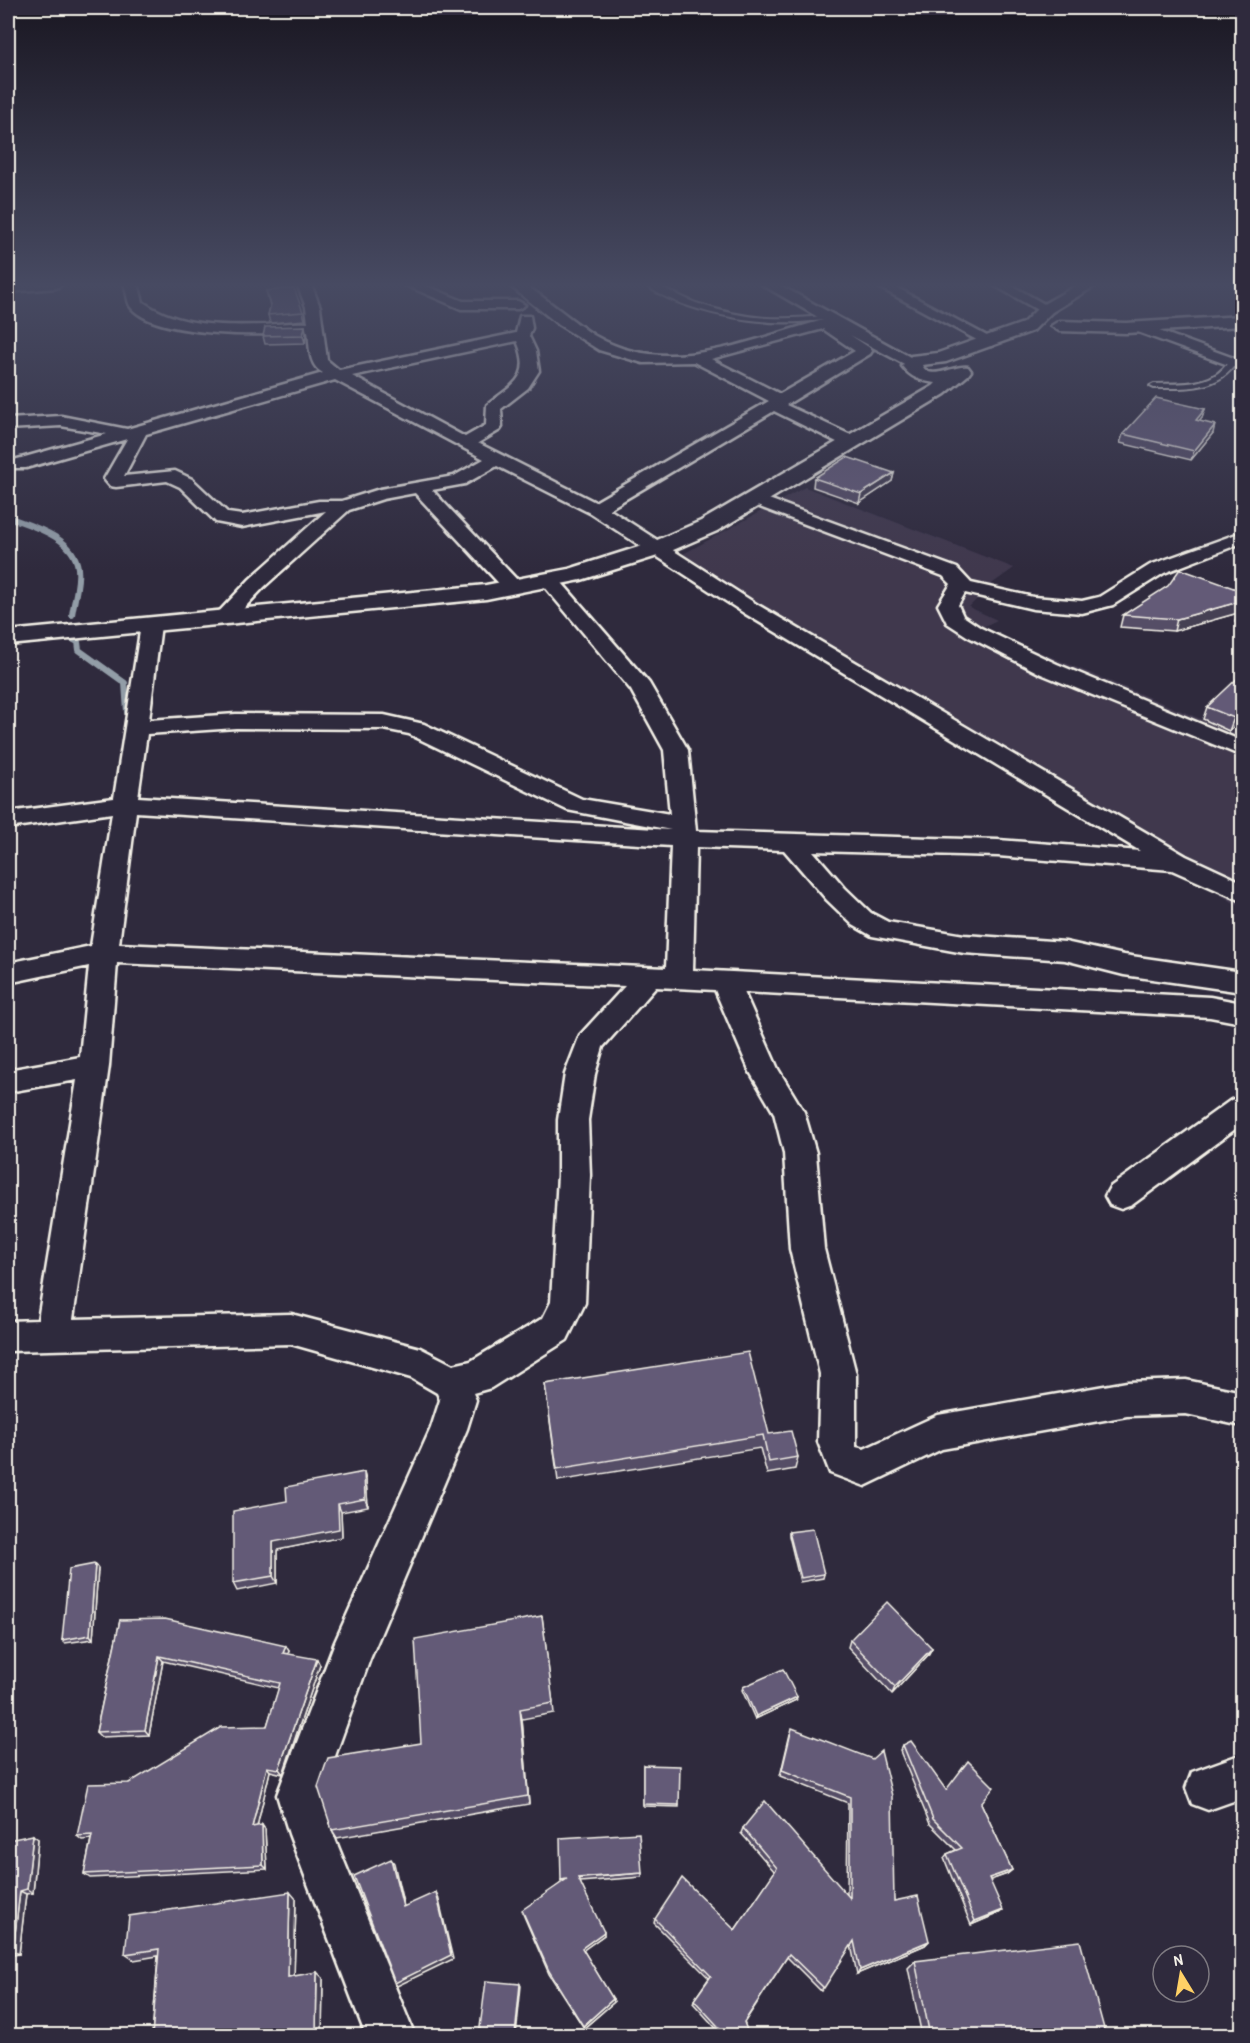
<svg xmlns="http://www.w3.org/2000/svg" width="1250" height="2043" font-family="'Patrick Hand',sans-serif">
  <rect width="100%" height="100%" fill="#2f2a3d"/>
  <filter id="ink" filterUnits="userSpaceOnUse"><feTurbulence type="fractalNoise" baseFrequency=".0167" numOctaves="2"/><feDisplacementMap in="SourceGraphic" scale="12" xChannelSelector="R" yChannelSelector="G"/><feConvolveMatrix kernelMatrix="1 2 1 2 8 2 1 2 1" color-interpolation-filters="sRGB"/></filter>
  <g filter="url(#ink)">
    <path fill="#3f384e" d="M 805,487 L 1014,568 L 993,583 L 969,607 L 997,620 L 981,628 L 1242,736 L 1242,908 L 674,559 Z"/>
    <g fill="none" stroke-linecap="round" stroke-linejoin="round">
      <g stroke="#929da7" stroke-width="6">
        <path d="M 8,517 C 32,526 74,537 78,568 C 80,583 74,600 72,615"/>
        <path d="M 68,637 L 78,642 L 79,650 L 125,683 L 127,712"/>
      </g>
      <g stroke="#f4f1e8" stroke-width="4">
        <g id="lane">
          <path d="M 644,284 C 661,284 680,297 696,303 C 745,320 780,321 830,315 L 833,317 C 827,320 818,321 811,321 C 764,327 682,313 644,284 Z"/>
          <path d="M 1229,361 L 1236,363 C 1218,391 1183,388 1154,388 L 1150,386 L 1154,384 C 1181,383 1213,387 1229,361 Z"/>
        </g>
      </g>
      <g stroke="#f4f1e8" stroke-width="5">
        <g id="street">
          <path d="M 8,284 L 63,284 L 56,288 L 8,292 Z"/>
          <path d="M 124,284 L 138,284 L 143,302 C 179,327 223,326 265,325 C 279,324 294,322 308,323 L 306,307 L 297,284 L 311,284 L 320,307 L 327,360 L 339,370 L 516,333 L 520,316 L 530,316 L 532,328 L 529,336 L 536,351 L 539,371 L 528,388 L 501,409 L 502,427 L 500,430 L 478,443 L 595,502 L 769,401 L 694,362 L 643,363 L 599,350 L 559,325 L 508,284 C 512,284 518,283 522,284 C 531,286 581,328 597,337 C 668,378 752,339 823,320 L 761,284 L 778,284 L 921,363 L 918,366 L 908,366 L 850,335 L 870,348 L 872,351 L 870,354 L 786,405 L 855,437 L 857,441 L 855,445 L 843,445 L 774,411 L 609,509 L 758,605 L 1186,856 L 1242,882 L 1242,901 L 1172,870 L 998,856 L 813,851 L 845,888 L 871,913 L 888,922 L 964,935 L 1065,942 L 1124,955 L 1242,972 L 1242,992 L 1124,975 L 1065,960 L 964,953 L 872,936 L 853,925 L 827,900 L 784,850 L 696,847 L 693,970 L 1210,997 L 1242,1003 L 1242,1023 L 1210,1017 L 744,992 L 778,1069 L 804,1112 L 816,1153 L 824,1249 L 856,1374 L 856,1447 L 864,1449 L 938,1415 L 1127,1382 L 1186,1380 L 1242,1392 L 1242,1426 L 1186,1414 L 1127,1416 L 942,1449 L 865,1486 L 830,1473 L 818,1442 L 820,1374 L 790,1249 L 784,1153 L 774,1113 L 750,1072 L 715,990 L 656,987 L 603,1047 L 595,1074 L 588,1120 L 590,1175 L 585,1303 L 567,1340 L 491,1388 L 473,1393 L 476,1400 L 467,1429 L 370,1659 L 321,1795 L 333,1834 L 415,2036 L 366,2036 L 289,1834 L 277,1795 L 335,1642 L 431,1428 L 440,1400 L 437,1393 L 411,1378 L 291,1344 L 8,1351 L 8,1321 L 38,1320 L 77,1080 L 8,1092 L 8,1070 L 80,1057 L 89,966 L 8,983 L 8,963 L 91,946 L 112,813 L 8,828 L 8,812 L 114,798 L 141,625 L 144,621 L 158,621 L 161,625 L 149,720 L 236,714 L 384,715 L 424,724 L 582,799 L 670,814 L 664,750 L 631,690 L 539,580 L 549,574 L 556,576 L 649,683 L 688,750 L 696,831 L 998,840 L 1140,851 L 744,613 L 590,513 L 497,466 L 465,484 L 432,490 L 520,583 L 523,587 L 520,591 L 506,591 L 415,493 L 383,499 L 349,510 L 264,587 L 230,623 L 216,623 L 213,619 L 216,615 L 250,579 L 326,511 L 242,527 L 216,522 L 180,487 L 167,481 L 116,487 L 110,486 L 104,479 L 127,439 L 26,468 L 14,468 L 11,464 L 14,460 L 107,434 L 61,426 L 8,429 L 8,419 L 61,416 L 127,429 L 323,373 C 308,365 310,346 308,331 C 273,337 152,338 130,306 C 127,300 127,291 124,284 ZM 823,329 L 855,351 L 780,394 L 711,359 ZM 517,341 C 533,378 513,384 487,405 L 486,425 L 465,437 L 352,376 ZM 335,380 L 484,459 L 454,476 L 380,489 L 342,501 L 319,501 L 242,515 L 228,513 L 192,479 L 175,471 L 124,476 L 146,434 ZM 236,728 L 384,729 L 409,734 L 567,810 L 671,830 L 138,797 L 147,734 ZM 136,812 L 671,846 L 666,968 L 119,944 ZM 117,963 L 625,986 L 580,1035 L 565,1074 L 558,1120 L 558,1175 L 551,1302 L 543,1318 L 471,1361 L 453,1365 L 420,1348 L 291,1314 L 73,1319 L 109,1066 Z"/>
          <path d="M 403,284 L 422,284 L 463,301 L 518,301 L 525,305 L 518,309 L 461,309 Z"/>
          <path d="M 873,284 L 890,284 L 998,342 L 991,346 L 986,345 Z"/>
          <path d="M 992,284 L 1009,284 L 1053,309 L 1046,313 L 1041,312 Z"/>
          <path d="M 1140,324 L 1242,361 L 1242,370 L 1135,331 L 1133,328 Z"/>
          <path d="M 755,494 L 957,568 L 971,583 L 1033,597 L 1082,601 L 1099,597 L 1150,565 L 1242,532 L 1242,543 L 1164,573 L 1113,605 L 1082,613 L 1033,609 L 965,593 L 958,605 L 963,616 L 981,628 L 1057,664 L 1242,741 L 1242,756 L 1041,674 L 967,636 L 947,623 L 938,605 L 951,584 L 943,576 L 749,503 L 746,499 L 749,495 Z"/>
          <path d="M 1242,1096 L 1242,1124 L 1132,1205 L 1121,1209 L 1110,1205 L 1105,1196 L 1110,1187 L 1231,1100 Z"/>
          <path d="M 1242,1754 L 1242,1798 L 1208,1810 L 1192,1804 L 1186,1788 L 1192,1772 Z"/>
        </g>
      </g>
      <g stroke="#f4f1e8" stroke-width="5">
        <g id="secondary">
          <path d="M 1079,284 L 1098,284 L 1052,312 L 1033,331 L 946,362 L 922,365 C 930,383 954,364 968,367 L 971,371 L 968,375 L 945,394 L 717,531 L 664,554 L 581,580 L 486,599 L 8,645 L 8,631 L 486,585 L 569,569 L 648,544 L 701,521 L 933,386 L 936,383 C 921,381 911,378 902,366 L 911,356 L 938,353 L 1023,323 L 1040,306 Z"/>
          <path d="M 1242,316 L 1242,326 L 1126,333 L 1059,331 L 1051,326 L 1059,321 L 1126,323 Z"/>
        </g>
      </g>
      <use href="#lane" fill="#2f2a3d" fill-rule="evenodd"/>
      <use href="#street" fill="#2f2a3d" fill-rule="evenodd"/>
      <use href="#secondary" fill="#2f2a3d" fill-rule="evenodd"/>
    </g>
    <g fill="#554d66" stroke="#f4f1e8" stroke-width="1.5">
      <path d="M 266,291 L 303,312 L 305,320 L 270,323 L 268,315 L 270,306 Z"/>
      <path d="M 305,326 L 306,333 L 305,343 L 265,344 L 263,336 Z"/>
      <path d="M 1205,409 L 1202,418 L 1199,421 L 1213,433 L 1191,460 L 1120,443 L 1123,434 Z"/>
      <path d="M 894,473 L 892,481 L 859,503 L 813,487 L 814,478 Z"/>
      <path d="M 1242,591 L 1242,624 L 1235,622 L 1238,613 L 1174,631 L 1120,627 L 1123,615 Z"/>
      <path d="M 1207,707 L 1242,719 L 1229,731 L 1203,719 Z"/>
      <path d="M 545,1384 L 769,1434 L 798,1457 L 795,1469 L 767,1474 L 760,1448 L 558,1481 Z"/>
      <path d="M 364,1472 L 366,1480 L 368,1507 L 341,1512 L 342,1537 L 277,1550 L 277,1583 L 237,1591 L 233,1583 L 287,1501 Z"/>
      <path d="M 789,1532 L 824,1574 L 823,1578 L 800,1582 L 789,1536 Z"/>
      <path d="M 98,1568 L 93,1639 L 65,1643 L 62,1640 Z"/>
      <path d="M 542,1616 L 554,1713 L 522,1719 L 529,1804 L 337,1838 L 332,1830 L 421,1743 Z"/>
      <path d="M 120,1620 L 289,1651 L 288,1654 L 320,1665 L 283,1774 L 270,1771 L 257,1826 L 265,1829 L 267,1869 L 90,1878 L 84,1874 L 91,1839 L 82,1840 L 77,1836 L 129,1783 L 267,1726 L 279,1688 L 163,1661 L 149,1735 L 101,1737 L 96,1732 Z"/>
      <path d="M 850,1640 L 932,1648 L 928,1655 L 892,1694 L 848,1647 Z"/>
      <path d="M 743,1687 L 796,1700 L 755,1719 L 742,1690 Z"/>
      <path d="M 790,1734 L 872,1759 L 894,1901 L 929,1941 L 925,1945 L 857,1974 L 851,1945 L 821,1991 L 787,1957 L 744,2023 L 749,2036 L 723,2036 L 693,2003 L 694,2000 L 709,1978 L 654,1923 L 655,1919 L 735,1930 L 775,1872 L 741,1833 L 743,1828 L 847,1894 L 848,1803 L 780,1776 Z"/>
      <path d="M 903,1745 L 946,1790 L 981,1803 L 1012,1870 L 1007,1874 L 990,1880 L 999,1913 L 971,1925 L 944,1858 L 947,1854 L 956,1850 L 930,1824 L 900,1751 Z"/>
      <path d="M 643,1765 L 679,1805 L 679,1807 L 643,1806 Z"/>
      <path d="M 38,1839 L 33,1893 L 26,1894 L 19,1954 L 8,1956 L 8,1840 Z"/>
      <path d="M 642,1873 L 642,1877 L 580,1882 L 604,1935 L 583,1950 L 613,1999 L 614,2002 L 584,2028 L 549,1974 L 523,1914 L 561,1883 L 561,1880 Z"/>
      <path d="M 296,1899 L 294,1976 L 323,1978 L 322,2036 L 152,2036 L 158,1956 L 134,1960 L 125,1954 Z"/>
      <path d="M 915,1961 L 1106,2036 L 922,2036 L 908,1968 Z"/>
    </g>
    <g fill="#453f53" stroke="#f4f1e8" stroke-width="1.5">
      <path d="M 305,326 L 306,333 L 305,343 L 303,335 Z"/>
      <path d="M 1205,409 L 1202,418 L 1193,429 L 1196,420 Z"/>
      <path d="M 1215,425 L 1213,433 L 1191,460 L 1194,451 Z"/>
      <path d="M 894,473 L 892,481 L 859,503 L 861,494 Z"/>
      <path d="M 1242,601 L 1242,611 L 1239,610 L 1238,613 L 1174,631 L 1177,619 Z"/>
      <path d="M 1242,711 L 1242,719 L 1229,731 L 1234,718 Z"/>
      <path d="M 364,1472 L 366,1480 L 368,1507 L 365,1499 Z"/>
      <path d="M 338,1504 L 341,1512 L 342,1537 L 277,1550 L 277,1583 L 273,1576 L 273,1542 Z"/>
      <path d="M 95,1564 L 98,1568 L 93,1639 L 90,1635 Z"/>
      <path d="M 286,1646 L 289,1651 L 286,1658 L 283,1653 Z"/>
      <path d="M 932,1648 L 928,1655 L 892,1694 L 895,1687 Z"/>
      <path d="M 159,1656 L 163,1661 L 149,1735 L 145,1730 Z"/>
      <path d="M 317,1659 L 320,1665 L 283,1774 L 279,1769 Z"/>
      <path d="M 797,1697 L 796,1700 L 755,1719 L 756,1716 Z"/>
      <path d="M 520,1709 L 522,1719 L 529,1804 L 528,1796 Z"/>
      <path d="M 267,1767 L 270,1771 L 256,1831 L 252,1827 Z"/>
      <path d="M 262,1825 L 265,1829 L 267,1869 L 263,1865 Z"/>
      <path d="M 33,1835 L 38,1839 L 33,1893 L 27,1889 Z"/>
      <path d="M 391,1859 L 394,1863 L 405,1911 L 403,1907 Z"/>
      <path d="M 1012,1870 L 1007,1874 L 985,1882 L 989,1878 Z"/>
      <path d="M 20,1891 L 26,1894 L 19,1954 L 13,1951 Z"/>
      <path d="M 290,1892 L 296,1899 L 294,1982 L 288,1977 Z"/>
      <path d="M 436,1892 L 438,1896 L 453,1959 L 397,1986 L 395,1983 Z"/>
      <path d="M 1003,1910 L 999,1913 L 971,1925 L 975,1921 Z"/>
      <path d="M 604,1932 L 604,1935 L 582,1951 L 582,1948 Z"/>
      <path d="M 929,1941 L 925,1945 L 857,1974 L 860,1970 Z"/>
      <path d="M 317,1972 L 323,1978 L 322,2036 L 316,2036 Z"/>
      <path d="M 520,1984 L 521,1986 L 516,2036 L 515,2036 Z"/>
      <path d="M 613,1999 L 614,2002 L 584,2028 L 583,2026 Z"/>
    </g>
    <g fill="#635a77" stroke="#f4f1e8" stroke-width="1.5">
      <path d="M 294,288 L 303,312 L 268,315 L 271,304 L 266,291 Z"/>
      <path d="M 305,326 L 303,335 L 263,336 L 265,327 Z"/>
      <path d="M 1156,398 L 1205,409 L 1196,420 L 1215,425 L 1194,451 L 1123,434 Z"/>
      <path d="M 847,457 L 894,473 L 861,494 L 814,478 Z"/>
      <path d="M 1180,569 L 1242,591 L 1242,601 L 1177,619 L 1123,615 L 1168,586 Z"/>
      <path d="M 1242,674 L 1242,711 L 1234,718 L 1207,707 Z"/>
      <path d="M 748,1352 L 769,1434 L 791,1431 L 798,1457 L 769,1462 L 763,1435 L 557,1469 L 545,1384 Z"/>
      <path d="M 364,1472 L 365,1499 L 338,1504 L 339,1529 L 273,1542 L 273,1576 L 233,1583 L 233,1511 L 287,1501 L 286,1487 Z"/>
      <path d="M 813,1529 L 824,1574 L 801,1578 L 789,1532 Z"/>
      <path d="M 95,1564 L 90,1635 L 62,1640 L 69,1569 Z"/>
      <path d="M 887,1602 L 932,1648 L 895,1687 L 850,1640 Z"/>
      <path d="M 542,1616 L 553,1703 L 520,1709 L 528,1796 L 332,1830 L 318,1787 L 328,1758 L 421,1743 L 415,1639 Z"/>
      <path d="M 165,1619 L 286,1646 L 283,1653 L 317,1659 L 279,1769 L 267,1767 L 252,1827 L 262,1825 L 263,1865 L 84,1874 L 92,1835 L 77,1836 L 88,1784 L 129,1783 L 221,1727 L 267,1726 L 280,1683 L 159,1656 L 145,1730 L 96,1732 L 120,1620 Z"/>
      <path d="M 783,1669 L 797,1697 L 756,1716 L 743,1687 Z"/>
      <path d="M 792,1728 L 872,1759 L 881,1751 L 892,1796 L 894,1901 L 918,1896 L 929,1941 L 860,1970 L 854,1941 L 824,1988 L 789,1954 L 744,2022 L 749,2036 L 727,2036 L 694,2000 L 711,1976 L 655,1919 L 682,1878 L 735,1930 L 777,1868 L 743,1828 L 765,1801 L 850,1898 L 850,1797 L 782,1770 Z"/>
      <path d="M 911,1741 L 946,1790 L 968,1761 L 994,1787 L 981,1803 L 1012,1870 L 989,1878 L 1003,1910 L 975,1921 L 947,1854 L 962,1848 L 933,1819 L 903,1745 Z"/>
      <path d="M 643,1765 L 680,1766 L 679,1805 L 643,1804 Z"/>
      <path d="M 639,1833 L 642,1873 L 578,1878 L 604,1932 L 582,1948 L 613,1999 L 583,2026 L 549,1971 L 522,1910 L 567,1879 L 561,1880 L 560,1838 Z"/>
      <path d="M 33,1835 L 27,1889 L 20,1891 L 13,1951 L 8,1952 L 8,1840 Z"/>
      <path d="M 391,1859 L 403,1907 L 436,1892 L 451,1955 L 395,1983 L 354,1876 Z"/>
      <path d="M 290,1892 L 288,1977 L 317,1972 L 316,2036 L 152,2036 L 159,1949 L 125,1954 L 129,1916 Z"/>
      <path d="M 1080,1941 L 1106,2036 L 930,2036 L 915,1961 Z"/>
      <path d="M 486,1981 L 520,1984 L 515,2036 L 479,2035 Z"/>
    </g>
  </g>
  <linearGradient id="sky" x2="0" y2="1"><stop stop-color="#1a1722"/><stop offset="0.5" stop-color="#474a62"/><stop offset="1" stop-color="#474a62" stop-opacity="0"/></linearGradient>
  <rect width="1250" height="570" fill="url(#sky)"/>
  <rect width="1250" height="2043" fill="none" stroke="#2f2a3d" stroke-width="30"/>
  <rect x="15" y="15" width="1220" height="2013" fill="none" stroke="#f4f1e8" stroke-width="2" filter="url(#ink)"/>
  <g transform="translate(1181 1974) rotate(349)"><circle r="28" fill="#2f2a3d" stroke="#7e7a81" stroke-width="1.5"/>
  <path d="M0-4.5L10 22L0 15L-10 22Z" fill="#ffd166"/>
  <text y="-9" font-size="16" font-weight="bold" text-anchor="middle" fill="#f4f1e8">N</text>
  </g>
</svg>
